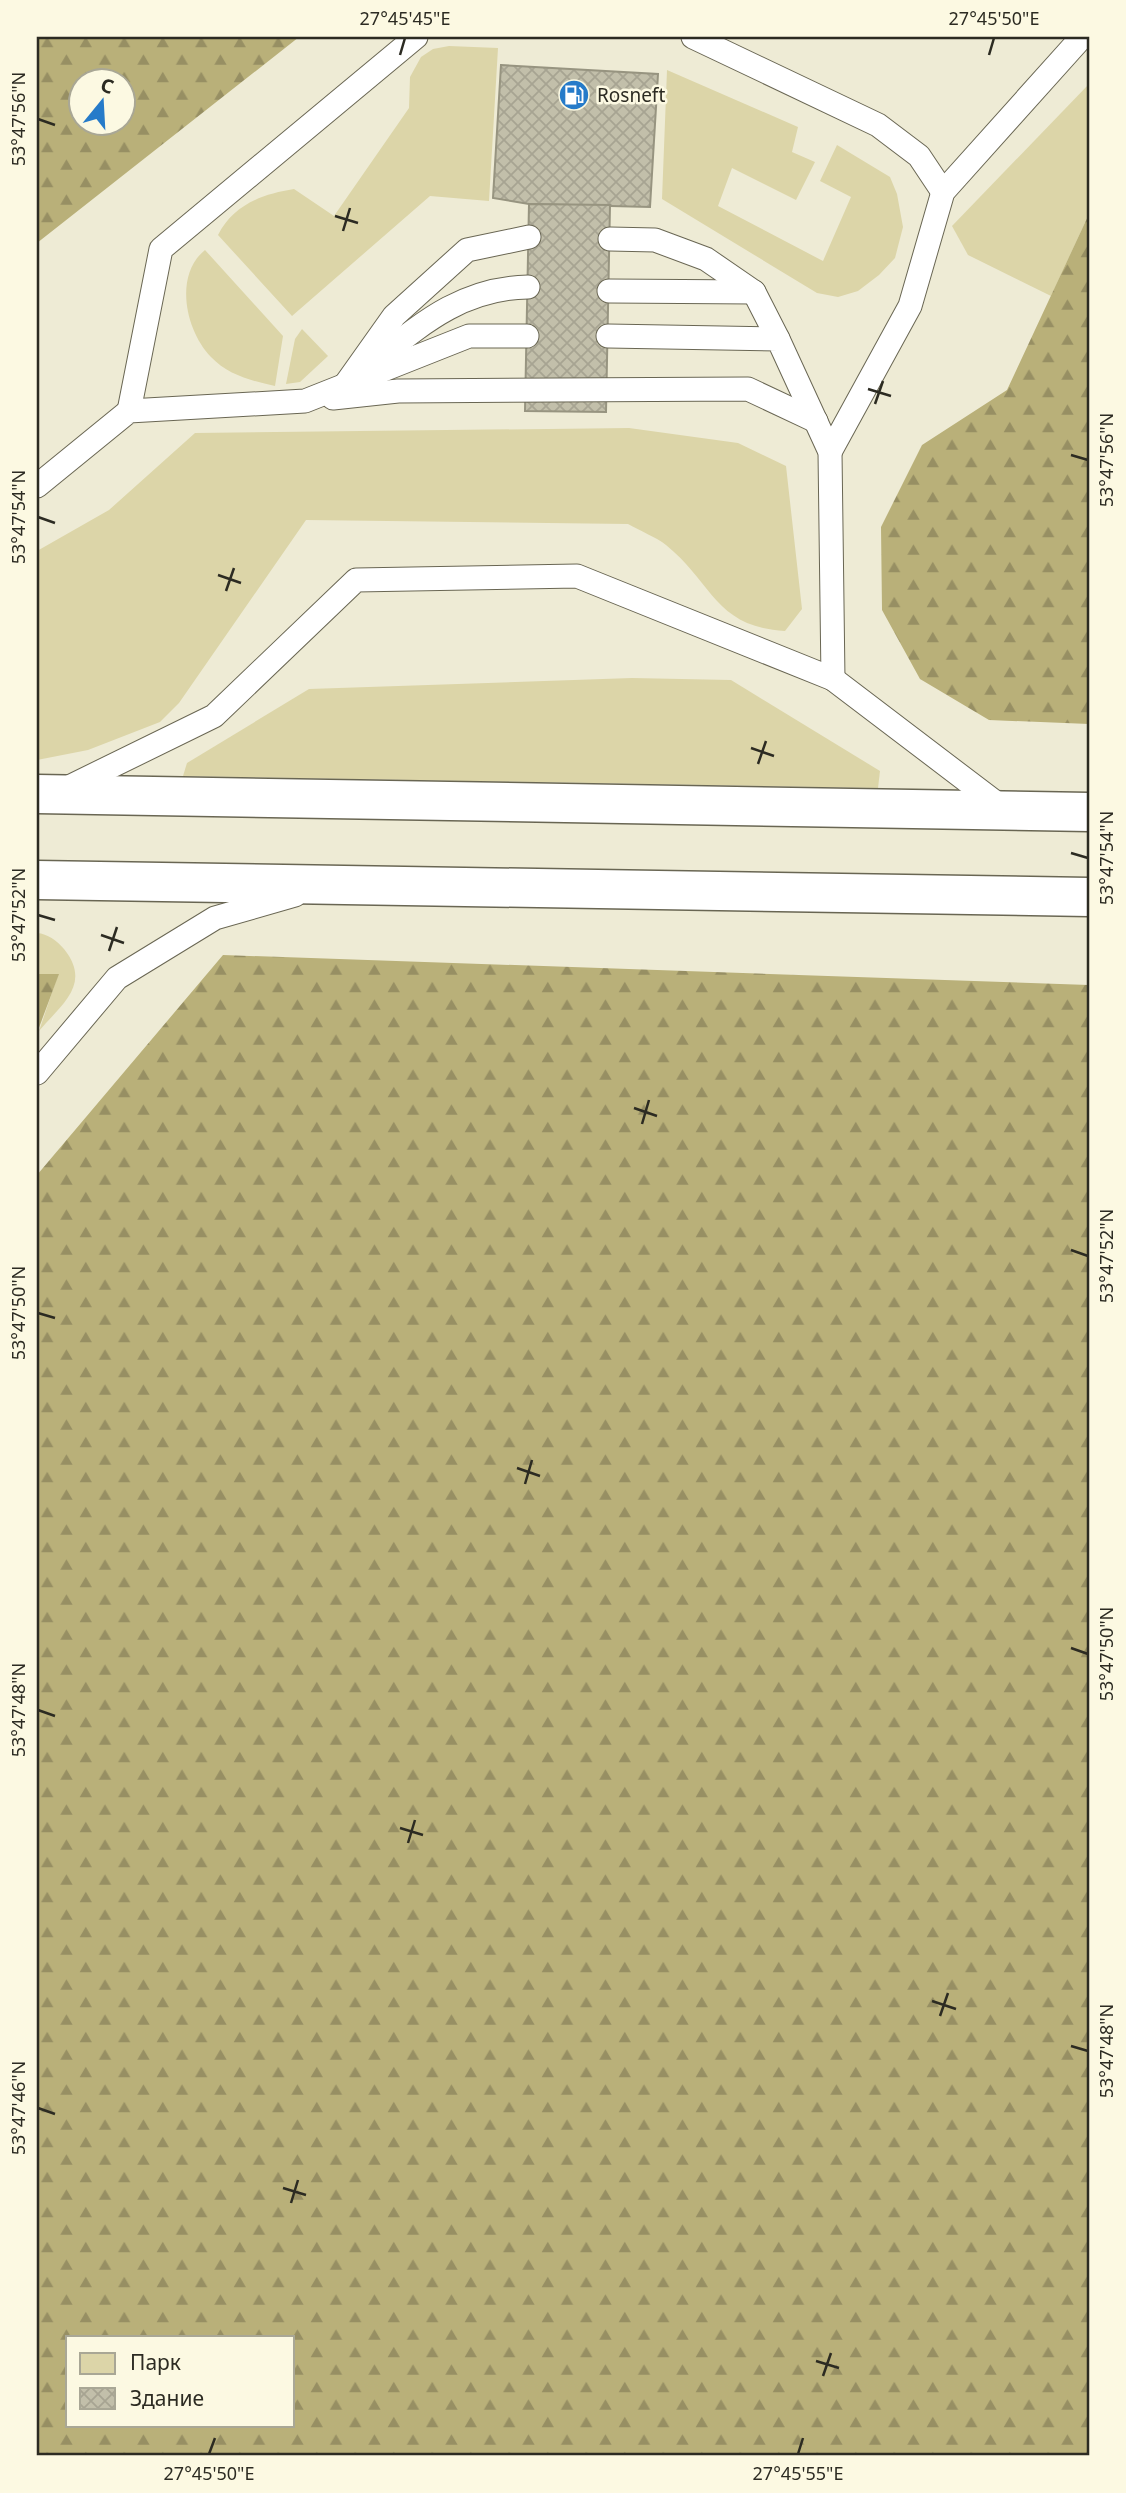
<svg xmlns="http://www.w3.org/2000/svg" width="1126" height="2493" font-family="'Noto Sans',sans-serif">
  <defs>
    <pattern id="forest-firs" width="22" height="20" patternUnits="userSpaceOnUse" patternTransform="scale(1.75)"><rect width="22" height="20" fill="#b9b079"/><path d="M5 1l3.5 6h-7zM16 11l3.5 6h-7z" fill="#978f63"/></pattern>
    <pattern id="building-cross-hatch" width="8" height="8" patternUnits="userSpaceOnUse" patternTransform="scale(1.75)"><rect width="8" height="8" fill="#c2bfaa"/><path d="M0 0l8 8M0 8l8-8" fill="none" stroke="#a7a492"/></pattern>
  </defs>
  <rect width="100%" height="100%" fill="#eeebd5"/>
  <g fill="#dcd5a8">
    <path d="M 449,46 L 498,48 L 489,201 L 430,196 L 292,316 L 218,235 C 233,205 262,194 294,189 L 334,216 L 409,108 L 410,77 L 421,57 L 433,49 Z"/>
    <path d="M 667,70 L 798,127 L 792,152 L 815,162 L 796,200 L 732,168 L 718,206 L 823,261 L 851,197 L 820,181 L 837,145 L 890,177 L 897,194 L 903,227 L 895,258 L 879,275 L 858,291 L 838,297 L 817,293 L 662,199 Z"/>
    <path d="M 1089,84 L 1089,214 L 1051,296 L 968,255 L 952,226 Z"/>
    <path d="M 205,250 L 283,336 L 275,386 C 252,381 228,375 211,357 C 185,330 174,275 205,250 Z"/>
    <path d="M 302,329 L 328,356 L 300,382 L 286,384 L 295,339 Z"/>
    <path d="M 629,428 L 738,443 L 786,466 L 802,609 L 785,631 C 715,627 713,583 666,545 C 656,537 640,531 628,524 L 306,520 L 179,703 L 160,722 L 88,750 L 37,760 L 37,551 L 109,510 L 195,433 Z"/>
    <path d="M 632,678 L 731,680 L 880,771 L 878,788 L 183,776 L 187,763 L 309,689 Z"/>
    <path d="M 37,933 C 48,934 56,940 64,949 C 92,984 62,1004 39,1031 L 58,975 L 37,974 Z"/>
  </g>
  <g fill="url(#forest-firs)" fill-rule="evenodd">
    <path d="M 37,37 L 299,37 L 37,243 ZM 80,80 L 122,80 L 122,122 L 80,122 Z"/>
    <path d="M 1089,214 L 1089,724 L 989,720 L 920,679 L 882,610 L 881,527 L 922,445 L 1007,390 Z"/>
    <path d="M 223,955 L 1089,985 L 1089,2456 L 37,2456 L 37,1175 ZM 68,2337 L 292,2337 L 292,2425 L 68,2425 Z"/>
    <path d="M 37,974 L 59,974 L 37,1033 Z"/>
  </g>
  <g fill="url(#building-cross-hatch)" stroke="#979480" stroke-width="2">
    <path d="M 501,65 L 658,74 L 650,207 L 529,204 L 493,198 Z"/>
    <path d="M 529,204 L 610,205 L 606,412 L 525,411 Z"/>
  </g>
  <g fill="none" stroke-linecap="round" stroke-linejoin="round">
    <g stroke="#696653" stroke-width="25">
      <g id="lane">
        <path d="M 693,37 L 878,125 L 919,156 L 943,192"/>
        <path d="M 610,239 L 655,240 L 706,259 L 754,292 L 778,339"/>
        <path d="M 609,291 L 754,292"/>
        <path d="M 608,336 L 778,339 L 830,452 L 833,679"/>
        <path d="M 366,368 C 417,328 459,288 528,287"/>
        <path d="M 345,385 L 394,316 L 467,250 L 529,237"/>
        <path d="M 333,398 L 398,391 L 748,389 L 816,421"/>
        <path d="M 129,411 L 161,249 L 416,37"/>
        <path d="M 830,452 L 910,306 L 943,192 L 1082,37"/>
        <path d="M 37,486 L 129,411 L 305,401 L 469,336 L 527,336"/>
        <path d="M 65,789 L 214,716 L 356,580 L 577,576 L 833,679 L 1004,809"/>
        <path d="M 37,1073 L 117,978 L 215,918 L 295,895"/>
      </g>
    </g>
    <g stroke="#696653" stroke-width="41">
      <g id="highway">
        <path d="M 37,794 L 1089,812"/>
        <path d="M 37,880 L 1089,897"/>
      </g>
    </g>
    <use href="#lane" stroke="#fff" stroke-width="23"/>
    <use href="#highway" stroke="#fff" stroke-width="38"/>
  </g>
  <path fill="none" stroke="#2c2b22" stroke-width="2.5" d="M 400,55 L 405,38M 989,55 L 994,38M 38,119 L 55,125M 335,216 L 358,223M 343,231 L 350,208M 868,389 L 891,396M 875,404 L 883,381M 1071,455 L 1088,460M 38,517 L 55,523M 218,575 L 241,583M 226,591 L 234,568M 751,748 L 774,756M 758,764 L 766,741M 1071,853 L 1088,858M 38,915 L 55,920M 101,935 L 124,943M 109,951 L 117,927M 634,1108 L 657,1116M 642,1124 L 649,1100M 1071,1250 L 1088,1256M 38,1313 L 55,1318M 517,1468 L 540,1476M 525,1484 L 532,1460M 1071,1648 L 1088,1654M 38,1710 L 55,1716M 400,1828 L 423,1835M 408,1843 L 415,1820M 932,2001 L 956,2009M 940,2016 L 948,1993M 1071,2046 L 1088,2051M 38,2108 L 55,2114M 283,2188 L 306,2195M 291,2203 L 298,2180M 816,2361 L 839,2368M 823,2376 L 831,2353M 209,2454 L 215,2438M 798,2454 L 803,2438"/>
  <defs>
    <g id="fuel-disc" transform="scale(1.575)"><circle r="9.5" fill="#267bc9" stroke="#fcf9e2"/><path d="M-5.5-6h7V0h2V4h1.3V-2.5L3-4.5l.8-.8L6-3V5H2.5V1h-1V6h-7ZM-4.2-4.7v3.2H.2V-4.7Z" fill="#fff"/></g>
  </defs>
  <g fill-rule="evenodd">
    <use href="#fuel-disc" x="574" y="95"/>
  </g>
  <g text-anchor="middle" stroke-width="5" stroke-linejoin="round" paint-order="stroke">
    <g font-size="19" fill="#2c2b22" stroke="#fcf9e2" text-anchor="start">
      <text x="597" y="102">Rosneft</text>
    </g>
  </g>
  <rect width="1126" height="2493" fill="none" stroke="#fcf9e2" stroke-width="77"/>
  <rect x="66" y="2336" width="228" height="91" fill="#fcf9e2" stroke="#a9a795" stroke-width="2"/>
  <rect x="80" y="2353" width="35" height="21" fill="#dcd5a8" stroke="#a9a795" stroke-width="2"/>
  <text x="130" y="2370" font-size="21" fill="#2c2b22">Парк</text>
  <rect x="80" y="2388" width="35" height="21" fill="url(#building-cross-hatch)" stroke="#a9a795" stroke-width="2"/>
  <text x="130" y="2406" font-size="21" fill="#2c2b22">Здание</text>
  <g transform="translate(102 102) rotate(18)"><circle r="33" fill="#fcf9e2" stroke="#a9a795" stroke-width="2"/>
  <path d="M0-5L12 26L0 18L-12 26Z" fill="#267bc9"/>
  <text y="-10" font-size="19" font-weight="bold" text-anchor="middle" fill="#2c2b22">С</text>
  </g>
  <rect x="38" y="38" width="1050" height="2416" fill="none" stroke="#2c2b22" stroke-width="2.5"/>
  <g font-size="18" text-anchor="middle" fill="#2c2b22">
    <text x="405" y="25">27°45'45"E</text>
    <text x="994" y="25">27°45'50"E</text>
    <text transform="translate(19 119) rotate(-90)" y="6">53°47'56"N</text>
    <text transform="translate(1107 460) rotate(-90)" y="6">53°47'56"N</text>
    <text transform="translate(19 517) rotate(-90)" y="6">53°47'54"N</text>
    <text transform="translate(1107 858) rotate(-90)" y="6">53°47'54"N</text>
    <text transform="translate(19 915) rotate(-90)" y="6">53°47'52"N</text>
    <text transform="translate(1107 1256) rotate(-90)" y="6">53°47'52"N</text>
    <text transform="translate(19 1313) rotate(-90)" y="6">53°47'50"N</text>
    <text transform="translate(1107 1654) rotate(-90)" y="6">53°47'50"N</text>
    <text transform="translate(19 1710) rotate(-90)" y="6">53°47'48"N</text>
    <text transform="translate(1107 2051) rotate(-90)" y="6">53°47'48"N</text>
    <text transform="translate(19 2108) rotate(-90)" y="6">53°47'46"N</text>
    <text x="209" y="2480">27°45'50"E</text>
    <text x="798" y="2480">27°45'55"E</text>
  </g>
</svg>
